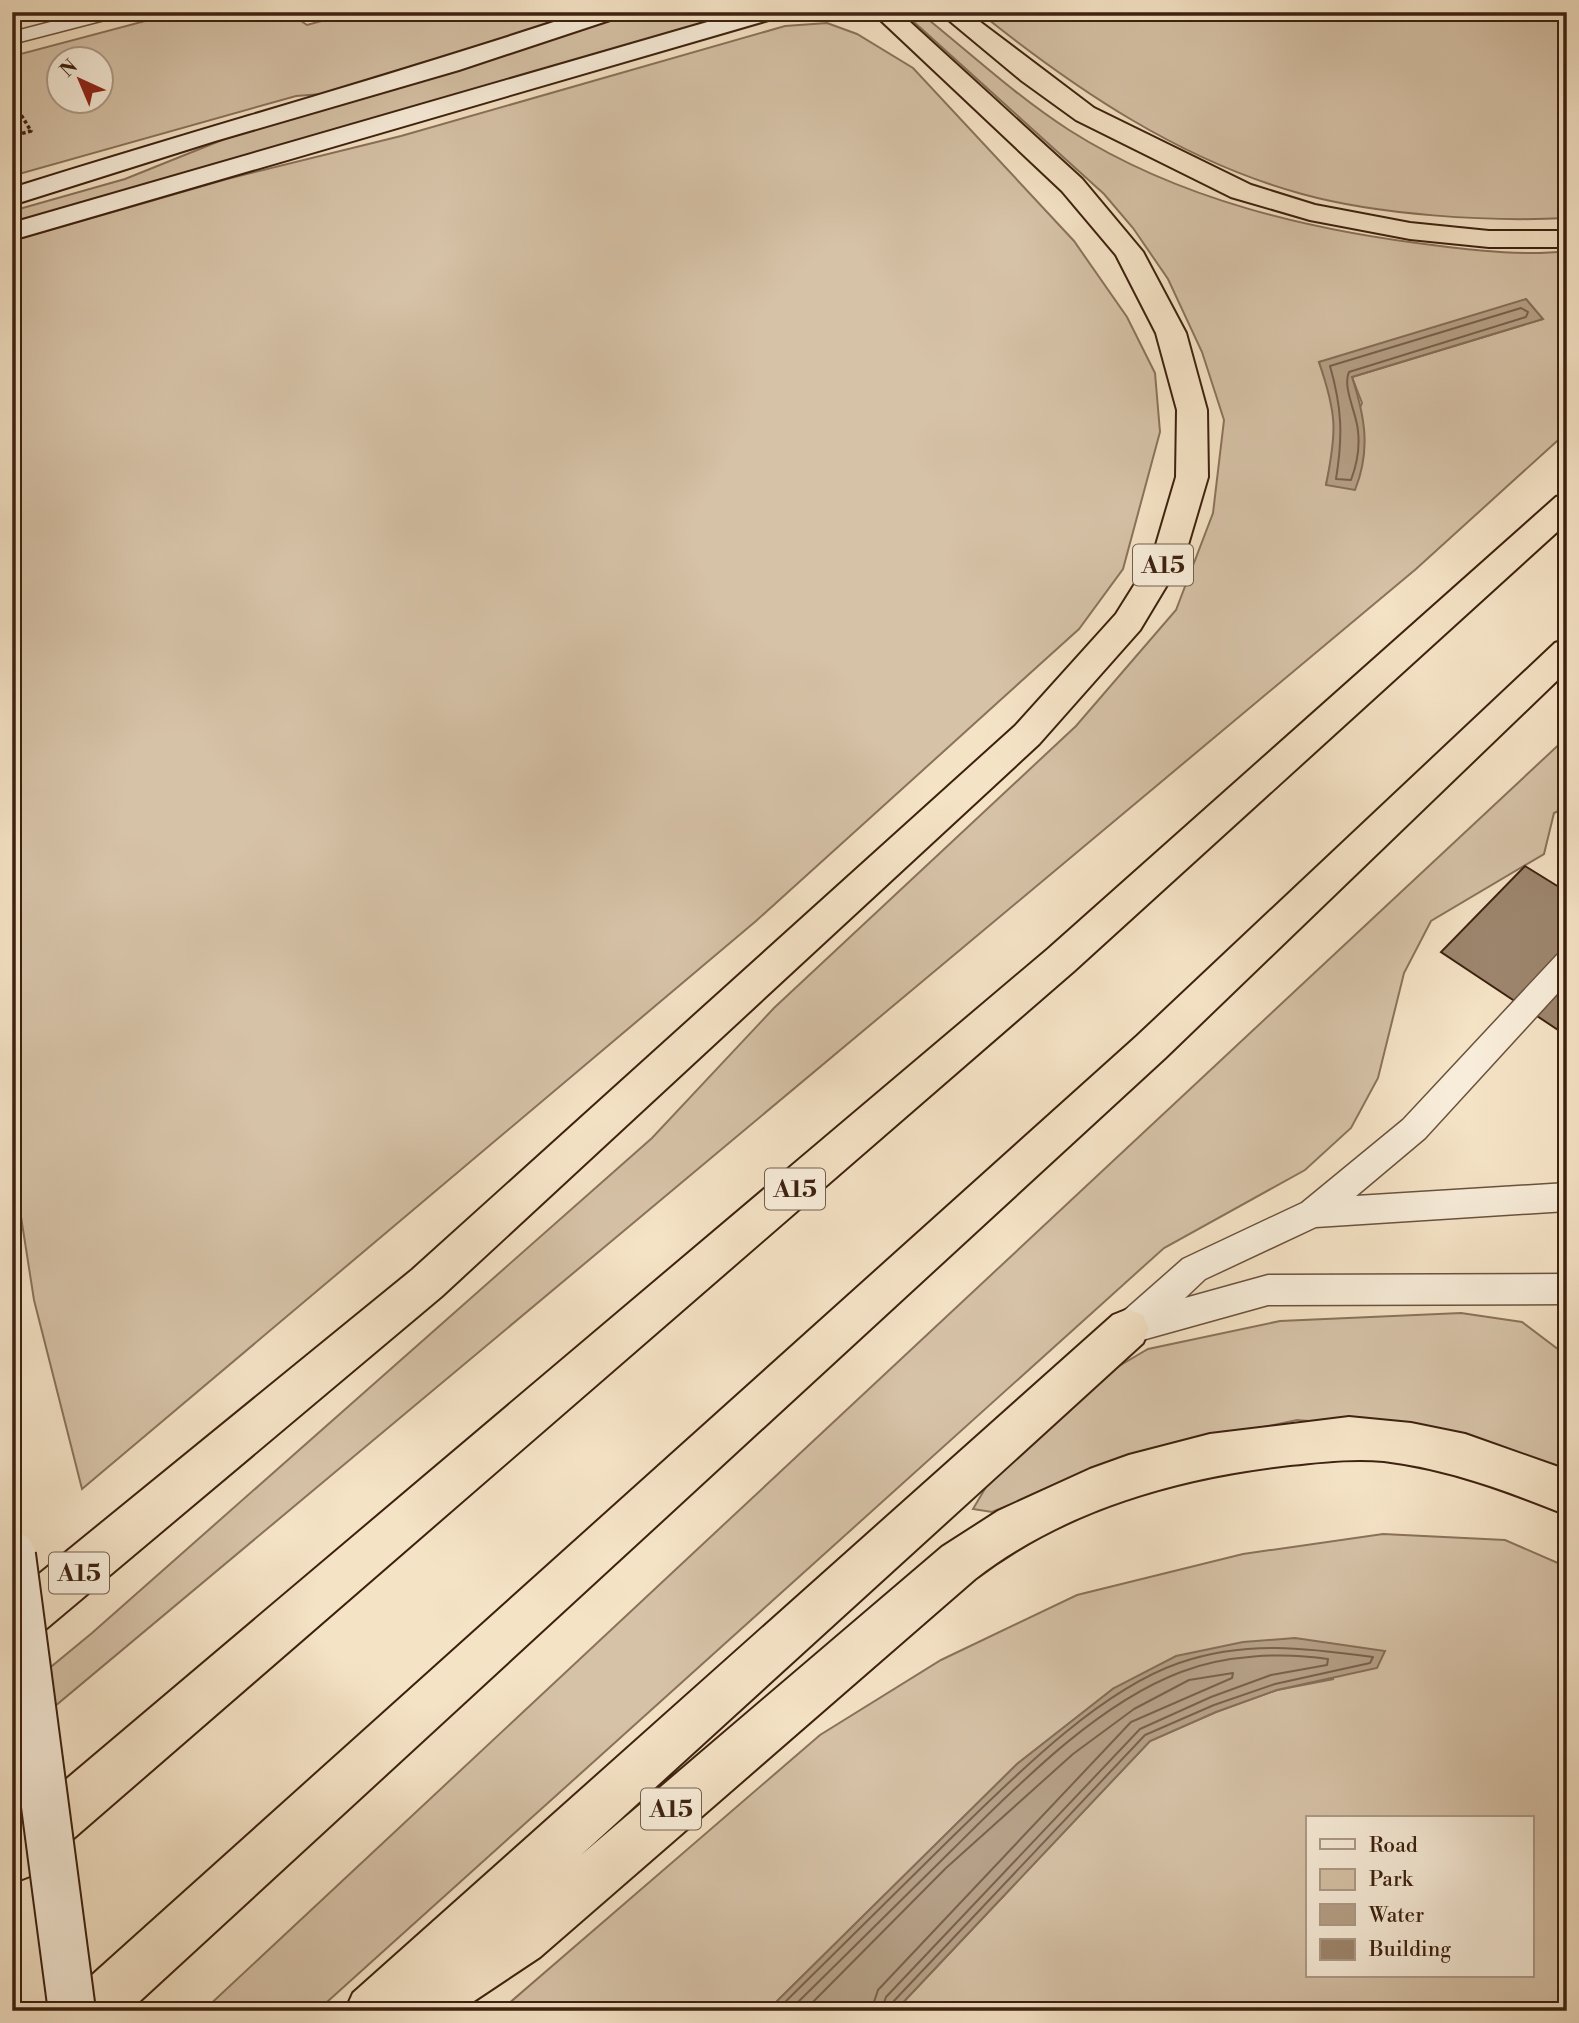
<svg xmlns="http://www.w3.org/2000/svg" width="1579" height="2023" font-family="'Libre Bodoni',serif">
  <rect width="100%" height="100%" fill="#f5e3c6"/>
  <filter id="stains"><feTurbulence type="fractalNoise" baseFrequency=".00286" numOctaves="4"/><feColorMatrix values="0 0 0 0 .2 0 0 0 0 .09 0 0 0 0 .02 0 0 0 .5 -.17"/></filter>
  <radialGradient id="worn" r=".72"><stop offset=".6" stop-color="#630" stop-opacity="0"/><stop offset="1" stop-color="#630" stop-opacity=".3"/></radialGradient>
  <g fill="#d6c2a7" stroke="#8a725b" stroke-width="2" fill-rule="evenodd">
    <path d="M 179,12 L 288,12 L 307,25 L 355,12 L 591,12 L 335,93 L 296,96 L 12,176 L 12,45 L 21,54 ZM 60,60 L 102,60 L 102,102 L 60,102 Z"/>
    <path d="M 630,12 L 741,12 L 12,225 L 12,211 L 125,179 L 237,134 Z"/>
    <path d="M 903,12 L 919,12 C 968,51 1016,96 1069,130 C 1179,200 1312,231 1440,246 C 1481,251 1526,256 1567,251 L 1567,432 L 1416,569 L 12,1742 L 12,1699 L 92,1633 L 652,1138 L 774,1008 L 1076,726 L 1176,610 L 1213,513 L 1224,420 L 1202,352 L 1168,279 L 1133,228 L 1104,194 ZM 1543,319 L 1352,377 L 1362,403 L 1326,485 L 1335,444 L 1334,405 L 1319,362 Z"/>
    <path d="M 979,12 L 1567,12 L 1567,218 C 1488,222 1378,215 1302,194 C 1181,161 1075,89 979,12 Z"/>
    <path d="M 827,23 L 857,34 L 913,68 L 1074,241 L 1127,317 L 1155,373 L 1160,432 L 1123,569 L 1079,629 L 756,921 L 82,1489 L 34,1300 L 12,1159 L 12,241 L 227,179 L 401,136 L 785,26 Z"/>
    <path d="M 1567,737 L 1567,807 L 1554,813 L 1544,854 L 1431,921 L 1404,973 L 1378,1078 L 1351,1128 L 1305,1170 L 1164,1248 L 317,2011 L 203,2011 Z"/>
    <path d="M 1461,1313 L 1522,1322 L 1567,1356 L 1567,1468 L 1427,1431 L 1297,1420 L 1130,1455 L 992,1512 L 973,1509 L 986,1487 L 1097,1379 L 1148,1349 L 1280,1321 Z"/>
    <path d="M 1383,1534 L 1505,1540 L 1567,1567 L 1567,2011 L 895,2011 L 1150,1741 L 1216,1712 L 1277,1690 L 1334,1679 L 1114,1688 L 1017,1764 L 767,2011 L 500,2011 L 820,1735 L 941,1660 L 1077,1595 L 1243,1554 ZM 1308,1818 L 1532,1818 L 1532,1976 L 1308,1976 Z"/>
  </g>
  <g fill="#b6a188" stroke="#866e58" stroke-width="2">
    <path d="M 1526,299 L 1543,319 L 1352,377 C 1365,417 1371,450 1355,490 L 1326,485 C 1337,430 1337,415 1319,362 Z"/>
    <path d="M 1295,1638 L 1385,1651 L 1377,1668 L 1277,1690 L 1216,1712 L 1150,1741 L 895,2011 L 767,2011 L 1017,1764 L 1114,1688 L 1176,1656 L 1243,1642 Z"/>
  </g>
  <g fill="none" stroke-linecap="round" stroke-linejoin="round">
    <g stroke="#7a614c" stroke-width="2">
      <path d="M 1521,308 L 1528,312 L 1526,317 L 1349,372 C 1342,387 1357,414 1358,431 C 1360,448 1357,464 1351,480 L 1336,479 C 1343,436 1342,408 1330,366 Z"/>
      <path d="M 776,2011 C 831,1956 887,1902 942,1847 C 1005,1786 1095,1692 1179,1663 C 1245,1640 1307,1648 1373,1657 L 1370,1663 L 1275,1684 L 1214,1705 L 1145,1735 L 892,2003 L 890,2011"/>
      <path d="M 789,2011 C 843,1957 898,1904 952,1850 C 1016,1787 1096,1704 1181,1672 C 1224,1655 1283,1652 1328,1659 L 1327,1665 L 1271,1675 L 1211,1697 L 1140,1729 L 886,1997 L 881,2011"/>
      <path d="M 804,2011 L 946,1868 L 1073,1754 L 1134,1709 L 1189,1680 L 1233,1673 L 1232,1678 L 1131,1722 L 878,1990 L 871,2011"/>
    </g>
  </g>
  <path fill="#9d866e" stroke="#3d210f" stroke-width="2" d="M 1525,866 L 1567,892 L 1567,1036 L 1441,952 Z"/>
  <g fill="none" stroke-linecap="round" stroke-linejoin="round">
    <g stroke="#6b523d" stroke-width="3">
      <g id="lane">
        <path d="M 89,12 L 122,12 L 120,16 L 12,44 L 12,32 Z"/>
        <path d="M 1567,951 L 1567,983 L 1425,1138 L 1356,1196 L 1567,1183 L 1567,1211 L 1316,1227 L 1205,1279 L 1185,1298 L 1268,1275 L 1567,1274 L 1567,1304 L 1268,1305 L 1128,1344 L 1116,1340 L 1111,1329 L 1116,1318 L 1183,1259 L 1302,1203 L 1403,1120 L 1557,955 Z"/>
      </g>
    </g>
    <g stroke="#3d210f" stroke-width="4">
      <g id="secondary">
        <path d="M 584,12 L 622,12 L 619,17 L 459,70 L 215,141 L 12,205 L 12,188 C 202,128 395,75 584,12 Z"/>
        <path d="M 742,12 L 782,12 L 779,17 L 12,240 L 12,223 Z"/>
      </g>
    </g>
    <g stroke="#3d210f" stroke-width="4">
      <g id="highway">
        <path d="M 872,12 L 899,12 L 1082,179 L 1143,252 L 1186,333 L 1207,410 L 1208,477 L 1185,555 L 1140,630 L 1039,744 L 442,1296 L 29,1643 L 12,1649 L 12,1596 L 412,1270 L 1015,726 L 1116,614 L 1153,555 L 1176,477 L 1177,410 L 1156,333 L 1116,255 L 1062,191 Z"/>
        <path d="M 939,12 L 967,12 L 1094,108 L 1251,185 L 1315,205 L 1410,223 L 1489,231 L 1567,231 L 1567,247 L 1489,247 L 1410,239 L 1310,220 L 1231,197 L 1076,120 L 1022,81 Z"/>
        <path d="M 1567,494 L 1567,523 L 1074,971 L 30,1876 L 12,1883 L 12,1825 L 1048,949 L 1556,497 Z"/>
        <path d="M 1567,639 L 1567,671 L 1165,1058 L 129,2011 L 64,2011 L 72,1993 L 1137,1036 L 1555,643 Z"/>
        <path d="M 1128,1309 L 1143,1315 L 1149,1329 L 1143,1343 L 581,1855 L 942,1547 L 998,1511 L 1090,1469 L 1129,1455 L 1210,1434 L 1349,1417 L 1411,1423 L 1465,1434 L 1567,1470 L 1567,1515 C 1507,1491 1449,1469 1384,1461 C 1352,1458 1322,1462 1290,1465 C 1177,1478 1066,1509 975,1579 L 540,1957 L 459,2011 L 345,2011 L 353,1993 L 1113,1315 Z"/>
      </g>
    </g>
    <path stroke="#3d210f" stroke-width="3.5" stroke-dasharray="3.5 2.5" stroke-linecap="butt" d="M 12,100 L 31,131 L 12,136"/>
    <use href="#lane" fill="#f8edda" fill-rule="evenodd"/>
    <use href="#secondary" fill="#f8edda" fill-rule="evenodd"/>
    <use href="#highway" fill="#f5e3c6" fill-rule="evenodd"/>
    <g stroke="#3d210f" stroke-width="50" stroke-linecap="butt">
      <path id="secondary-bridge" d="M 12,1555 L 72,2011"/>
    </g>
    <use href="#secondary-bridge" stroke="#f8edda" stroke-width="46"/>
  </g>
  <g text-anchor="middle" stroke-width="5" stroke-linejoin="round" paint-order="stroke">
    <g fill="#f8edda" stroke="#755e4c" stroke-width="2">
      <rect x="1133" y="544.5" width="60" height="41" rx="5"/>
      <rect x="765" y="1168.5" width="60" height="41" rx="5"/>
      <rect x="49" y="1552.5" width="60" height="41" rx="5"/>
      <rect x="641" y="1788.5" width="60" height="41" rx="5"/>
    </g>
    <g font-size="24" font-weight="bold" fill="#3d210f">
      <text x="1163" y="573">A15</text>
      <text x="795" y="1197">A15</text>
      <text x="79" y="1581">A15</text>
      <text x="671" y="1817">A15</text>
    </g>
  </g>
  <rect width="1579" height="2023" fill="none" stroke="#f5e3c6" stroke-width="42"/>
  <rect x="14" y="14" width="1551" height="1995" fill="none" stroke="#3d210f" stroke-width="3.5"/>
  <rect x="21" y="21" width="1537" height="1981" fill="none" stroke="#3d210f" stroke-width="2"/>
  <rect x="1306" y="1816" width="228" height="161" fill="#f8edda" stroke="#ad9b89" stroke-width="2"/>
  <rect x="1320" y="1839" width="35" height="10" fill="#f8edda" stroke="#ad9b89" stroke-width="2"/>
  <text x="1369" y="1852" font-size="21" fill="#3d210f">Road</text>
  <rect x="1320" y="1869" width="35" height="21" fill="#d6c2a7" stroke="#ad9b89" stroke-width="2"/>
  <text x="1369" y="1886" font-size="21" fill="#3d210f">Park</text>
  <rect x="1320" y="1904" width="35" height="21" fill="#b6a188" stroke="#ad9b89" stroke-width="2"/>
  <text x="1369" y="1922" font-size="21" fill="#3d210f">Water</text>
  <rect x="1320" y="1939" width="35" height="21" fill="#9d866e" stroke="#ad9b89" stroke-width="2"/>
  <text x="1369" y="1956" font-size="21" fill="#3d210f">Building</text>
  <g transform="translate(80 80) rotate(316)"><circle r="33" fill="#f8edda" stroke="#ad9b89" stroke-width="2"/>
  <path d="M0-5L12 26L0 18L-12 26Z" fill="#8f2418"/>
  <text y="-10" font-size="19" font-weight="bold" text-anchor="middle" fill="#3d210f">N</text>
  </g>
  <rect width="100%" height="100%" filter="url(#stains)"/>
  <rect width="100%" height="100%" fill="url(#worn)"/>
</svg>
